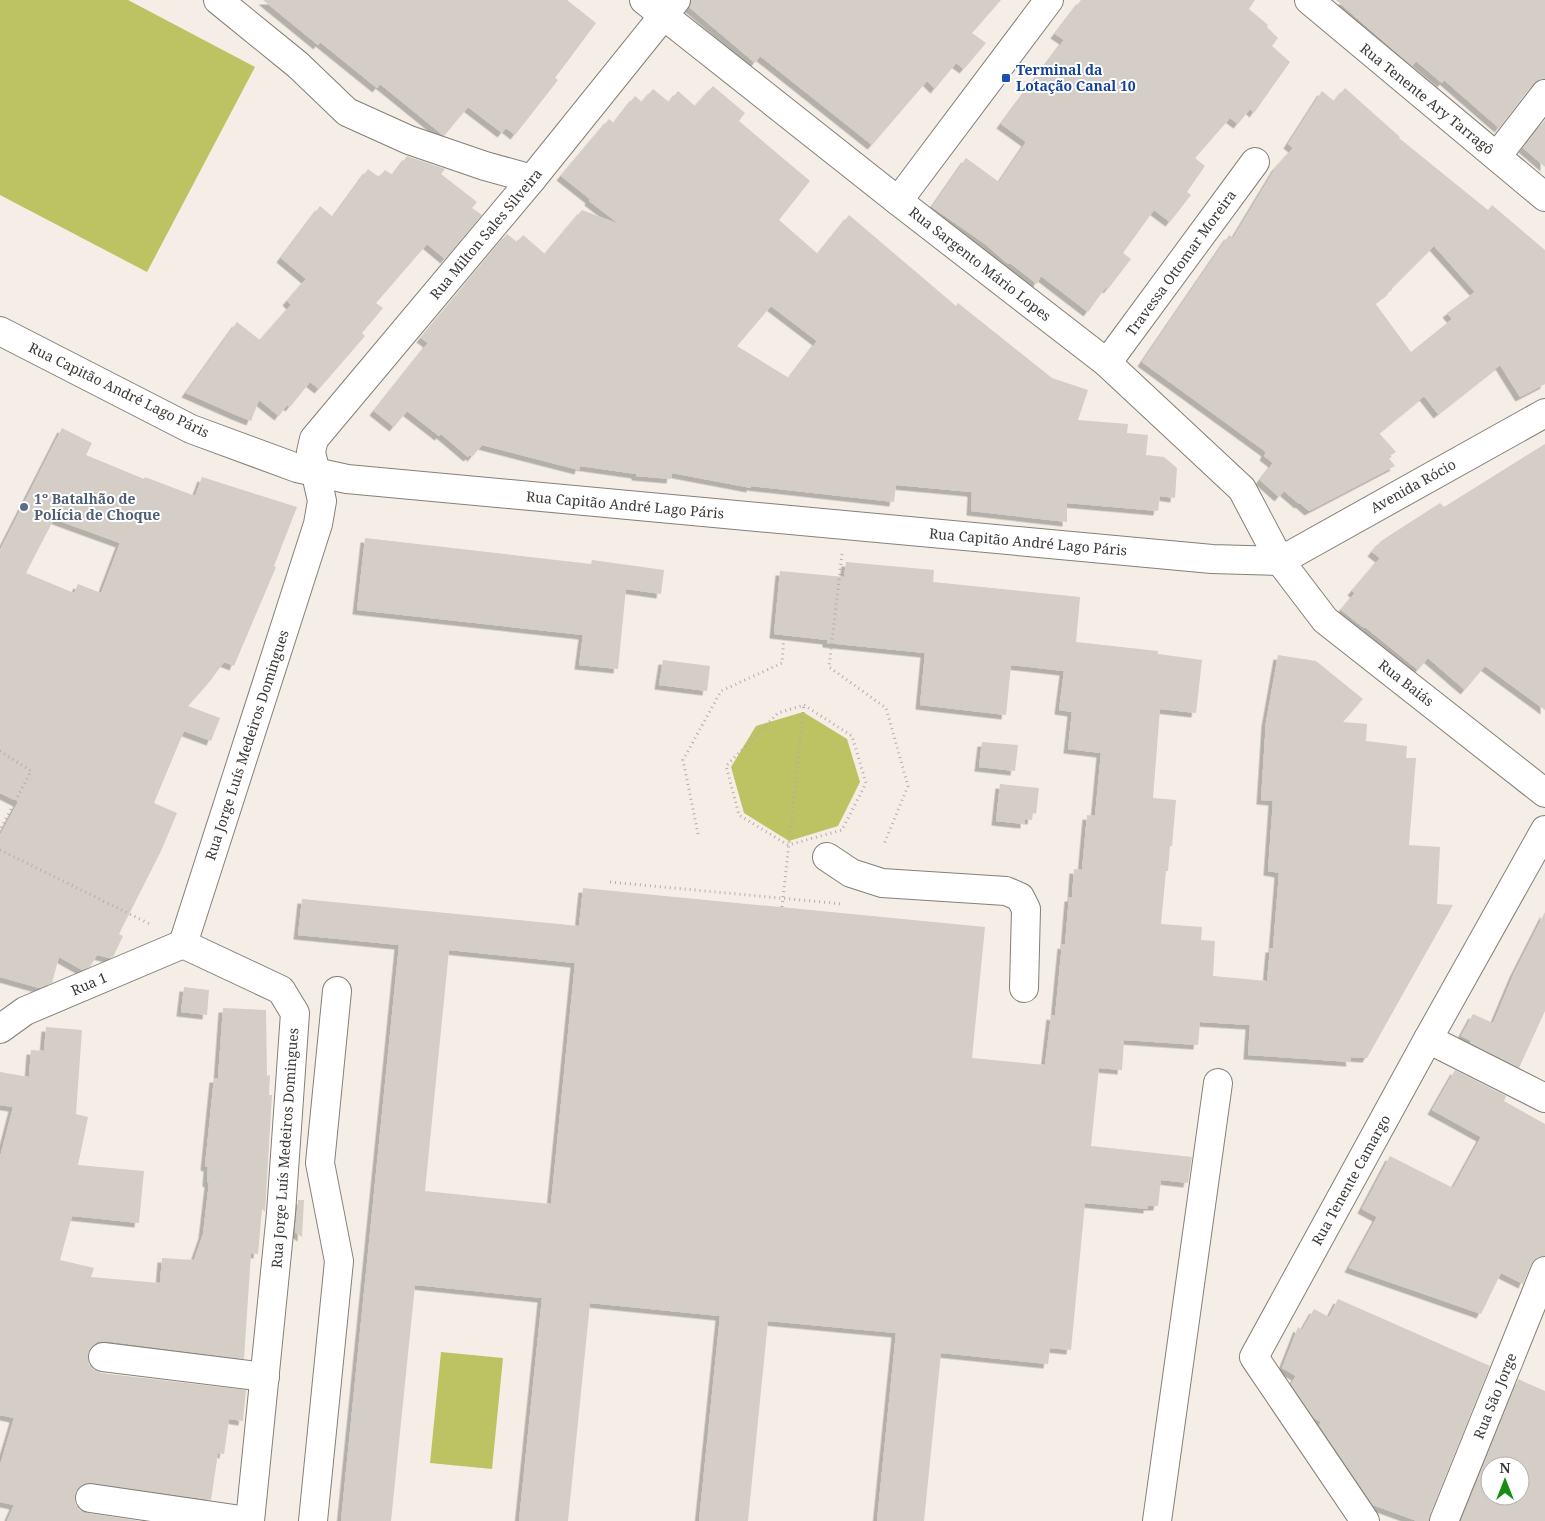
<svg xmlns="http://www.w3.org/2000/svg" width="1545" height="1521" font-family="'Noto Serif',serif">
  <defs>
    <filter id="shadow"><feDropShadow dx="-4.5" dy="4.5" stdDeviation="0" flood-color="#0004"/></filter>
  </defs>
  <rect width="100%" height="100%" fill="#f4eee6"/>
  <g fill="#bdc363">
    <path d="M 0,0 L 128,0 L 255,67 L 147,272 L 0,195 Z"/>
    <path d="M 803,712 L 847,739 L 860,782 L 838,826 L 789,841 L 744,813 L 731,767 L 756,726 Z"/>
    <path d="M 441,1352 L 503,1358 L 492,1469 L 430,1463 Z"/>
  </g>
  <g fill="#d4cec6" fill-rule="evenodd" filter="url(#shadow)">
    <path d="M 263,0 L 567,0 L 596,23 L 555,78 L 558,80 L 515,135 L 506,128 L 502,133 L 468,107 L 444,136 L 380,84 L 377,88 L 320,42 L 318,45 Z"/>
    <path d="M 691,0 L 1001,0 L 972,33 L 986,43 L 964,69 L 956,63 L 935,89 L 927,81 L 872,145 L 760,56 L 755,63 L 689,7 Z"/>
    <path d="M 1081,0 L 1255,0 L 1249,9 L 1268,25 L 1267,27 L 1278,38 L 1272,46 L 1290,62 L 1254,113 L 1250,109 L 1238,124 L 1230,118 L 1195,158 L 1205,166 L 1187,192 L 1191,195 L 1170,222 L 1154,210 L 1123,253 L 1131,259 L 1108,289 L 1106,287 L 1088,312 L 1041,276 L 1037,284 L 1010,263 L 1008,264 L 985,244 L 932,207 L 966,158 L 999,182 L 1026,142 L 1001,124 L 1064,40 L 1055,34 Z"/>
    <path d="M 1336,0 L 1545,0 L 1545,79 L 1539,80 L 1533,84 L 1499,128 L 1444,80 L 1442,83 L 1416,61 L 1412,66 Z"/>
    <path d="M 713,86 L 745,113 L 739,121 L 810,181 L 779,220 L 818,254 L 849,215 L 956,306 L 958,303 L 1052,378 L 1088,390 L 1078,420 L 1128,424 L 1127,433 L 1148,435 L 1146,455 L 1164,457 L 1177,468 L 1175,498 L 1160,496 L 1158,511 L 1067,503 L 1067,522 L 971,511 L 972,493 L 971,492 L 896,485 L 894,502 L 751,486 L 751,488 L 672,473 L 671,479 L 636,476 L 636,474 L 580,466 L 579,470 L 482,445 L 472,457 L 470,455 L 468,457 L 441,434 L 439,436 L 407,411 L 394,427 L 374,411 L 428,343 L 421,338 L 507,234 L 517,242 L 523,235 L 545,254 L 582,210 L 619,224 L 589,201 L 590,199 L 561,176 L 609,119 L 614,123 L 635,96 L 642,102 L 653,89 L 669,102 L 678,91 L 695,106 ZM 771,306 L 817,341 L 789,378 L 737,346 Z"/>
    <path d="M 1345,88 L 1400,137 L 1399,138 L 1457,185 L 1488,210 L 1492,205 L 1545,250 L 1545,384 L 1520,397 L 1500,365 L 1438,414 L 1424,396 L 1379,433 L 1396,452 L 1388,457 L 1395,466 L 1309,511 L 1300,503 L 1299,504 L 1284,491 L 1279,497 L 1260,480 L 1273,463 L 1264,456 L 1266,452 L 1142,362 L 1229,235 L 1233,238 L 1276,167 L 1293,148 L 1288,144 L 1322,91 L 1334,101 ZM 1434,246 L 1475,292 L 1447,313 L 1452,319 L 1411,352 L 1375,303 L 1392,290 L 1392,288 Z"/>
    <path d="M 1545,120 L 1545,167 L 1523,148 Z"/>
    <path d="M 407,156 L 445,169 L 441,174 L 477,202 L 472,208 L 482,215 L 445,259 L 427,244 L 376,303 L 383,308 L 362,333 L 365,336 L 319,389 L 310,382 L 290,407 L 287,405 L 279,416 L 259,400 L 251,421 L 236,415 L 186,393 L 237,322 L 260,340 L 291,305 L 287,301 L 306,279 L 281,258 L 320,206 L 333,217 L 368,169 L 379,177 L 385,170 L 393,175 Z"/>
    <path d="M 62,428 L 92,443 L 86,455 L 144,479 L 145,477 L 195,496 L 202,477 L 297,507 L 274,566 L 276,567 L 234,666 L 224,662 L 211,680 L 188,706 L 220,718 L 211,741 L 184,731 L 154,803 L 177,813 L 161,851 L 119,934 L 123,936 L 113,957 L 109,958 L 97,955 L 90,967 L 82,970 L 59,957 L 52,983 L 39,988 L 0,977 L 0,835 L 18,802 L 0,793 L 0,550 ZM 54,519 L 120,543 L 101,593 L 78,584 L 74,593 L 26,573 Z"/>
    <path d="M 1545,444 L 1545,710 L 1485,666 L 1465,690 L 1428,658 L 1418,670 L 1365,627 L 1364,628 L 1341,610 L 1355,593 L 1352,591 L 1380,558 L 1372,552 L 1381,541 L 1440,503 L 1444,507 Z"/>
    <path d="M 365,538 L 591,564 L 592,560 L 664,570 L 661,594 L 626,589 L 618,669 L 579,665 L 583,635 L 357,610 Z"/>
    <path d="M 846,562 L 934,570 L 933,582 L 1080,597 L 1076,642 L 1158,651 L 1158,654 L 1202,660 L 1196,713 L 1160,709 L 1153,798 L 1176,800 L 1172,846 L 1170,846 L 1168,871 L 1166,871 L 1161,924 L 1202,927 L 1201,940 L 1215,941 L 1213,976 L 1267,981 L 1270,948 L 1273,948 L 1279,873 L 1268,871 L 1273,801 L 1261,800 L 1266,722 L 1278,655 L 1316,661 L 1363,699 L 1343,722 L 1367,724 L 1366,741 L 1407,746 L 1406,758 L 1416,758 L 1409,845 L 1440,847 L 1437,904 L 1453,905 L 1367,1058 L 1350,1057 L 1351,1062 L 1248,1055 L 1250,1025 L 1200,1022 L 1198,1045 L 1124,1040 L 1122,1070 L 1099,1068 L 1091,1146 L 1192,1157 L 1188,1183 L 1161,1180 L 1158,1206 L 1148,1206 L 1148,1209 L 1085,1203 L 1071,1350 L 1050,1348 L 1048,1364 L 941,1353 L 924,1521 L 877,1521 L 896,1333 L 768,1321 L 748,1521 L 699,1521 L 720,1316 L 590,1303 L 568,1521 L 519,1521 L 542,1298 L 415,1285 L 391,1521 L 341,1521 L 399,945 L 298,935 L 302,899 L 579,926 L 583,888 L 985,927 L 972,1058 L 1045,1065 L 1051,1015 L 1055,1016 L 1062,944 L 1065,945 L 1069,897 L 1072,897 L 1074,869 L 1082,870 L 1087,815 L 1095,816 L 1101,753 L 1068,749 L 1072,712 L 1059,710 L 1064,671 L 1011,665 L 1006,715 L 920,705 L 925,653 L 827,643 L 827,640 L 774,634 L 780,571 L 844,577 ZM 449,950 L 575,963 L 551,1204 L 425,1191 Z"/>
    <path d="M 663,660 L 710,666 L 707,691 L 659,685 Z"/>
    <path d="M 982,742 L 1018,745 L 1015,771 L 979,767 Z"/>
    <path d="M 1000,784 L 1039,788 L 1036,814 L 1033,813 L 1032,820 L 1025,819 L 1025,824 L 996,821 Z"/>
    <path d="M 1545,912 L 1545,1011 L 1519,1068 L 1470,1043 L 1471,1041 L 1461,1036 L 1473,1014 L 1493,1023 L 1514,973 Z"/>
    <path d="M 184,987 L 209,990 L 207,1015 L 181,1012 Z"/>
    <path d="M 223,1008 L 266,1010 L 267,1076 L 270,1075 L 269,1095 L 272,1095 L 265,1212 L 262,1209 L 258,1254 L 251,1253 L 244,1359 L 105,1341 L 97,1342 L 91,1347 L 88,1356 L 89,1364 L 93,1369 L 101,1373 L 246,1390 L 243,1421 L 229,1419 L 224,1454 L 218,1453 L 211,1500 L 92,1483 L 84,1484 L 77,1489 L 75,1495 L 75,1503 L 80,1510 L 88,1513 L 140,1521 L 7,1521 L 14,1505 L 0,1502 L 0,1465 L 14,1418 L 0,1415 L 0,1157 L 13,1107 L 0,1105 L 0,1072 L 29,1077 L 31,1050 L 44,1051 L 46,1027 L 82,1030 L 76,1114 L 88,1117 L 78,1165 L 144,1171 L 139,1223 L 72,1216 L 60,1260 L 94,1268 L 91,1277 L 160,1283 L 162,1258 L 194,1260 L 203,1234 L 209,1183 L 207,1182 L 208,1167 L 205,1166 L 214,1078 L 218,1078 Z"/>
    <path d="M 1455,1070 L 1506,1096 L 1504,1101 L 1545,1124 L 1545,1256 L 1535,1259 L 1531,1265 L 1523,1284 L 1501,1273 L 1481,1314 L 1349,1268 L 1377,1217 L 1362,1209 L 1390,1156 L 1453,1188 L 1481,1137 L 1432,1110 Z"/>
    <path d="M 298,1200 L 304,1200 L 302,1237 L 295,1232 Z"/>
    <path d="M 1338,1299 L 1490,1366 L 1430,1515 L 1429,1521 L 1417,1521 L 1373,1505 L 1319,1425 L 1321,1422 L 1314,1418 L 1291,1384 L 1296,1376 L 1282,1368 L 1298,1327 L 1302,1330 L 1314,1309 L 1329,1317 Z"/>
    <path d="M 1518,1379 L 1545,1391 L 1545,1521 L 1461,1521 ZM 1490,1466 L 1520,1466 L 1520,1496 L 1490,1496 Z"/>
  </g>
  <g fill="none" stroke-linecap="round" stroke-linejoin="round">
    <g stroke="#857f78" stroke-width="30">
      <g id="minor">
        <path d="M 218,0 L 298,65 L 347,112 L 409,140 L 485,166 L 532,179"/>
        <path d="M 644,0 L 898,201 L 1107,363 L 1242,489 L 1280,561 L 1325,620 L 1545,793"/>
        <path d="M 1309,0 L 1545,197"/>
        <path d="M 1497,156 L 1545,94"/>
        <path d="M 898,201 L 1049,0"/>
        <path d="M 0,331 L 191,429 L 297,468 L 347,479 L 1212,559 L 1280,561"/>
        <path d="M 1107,363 L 1255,162"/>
        <path d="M 1280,561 L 1545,413"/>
        <path d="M 827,857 L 851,873 L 882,883 L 1006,891 L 1020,897 L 1026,909 L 1024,988"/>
        <path d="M 0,1029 L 25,1011 L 183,944"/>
        <path d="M 1428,1039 L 1545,1098"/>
        <path d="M 103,1357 L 265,1377"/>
        <path d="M 90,1498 L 248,1521"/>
        <path d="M 250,1521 L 281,1213 L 295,1013 L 281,990 L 183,944 L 318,524 L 322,501 L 311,452 L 314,439 L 532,179 L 676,0"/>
        <path d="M 313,1521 L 339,1261 L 320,1163 L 337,991"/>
        <path d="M 1157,1521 L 1218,1083"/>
        <path d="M 1365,1521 L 1254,1357 L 1428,1039 L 1545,830"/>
        <path d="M 1444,1521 L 1545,1271"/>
      </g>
    </g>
    <g stroke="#b3aea8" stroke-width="3" stroke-dasharray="1 4" stroke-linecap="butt">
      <path d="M 842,554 L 829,667 L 886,708 L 908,786 L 884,844"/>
      <path d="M 804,705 L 852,736 L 866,783 L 842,830 L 788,845 L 739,815 L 726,766 L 778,713 Z"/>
      <path d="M 0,751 L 31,771 L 0,830"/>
      <path d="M 698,834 L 683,760 L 721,691 L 782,663 L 784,635"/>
      <path d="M 0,850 L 152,925"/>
      <path d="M 610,882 L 843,904"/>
      <path d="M 782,907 L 804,705"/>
    </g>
    <use href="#minor" stroke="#fff" stroke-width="28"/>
  </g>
  <rect fill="#1a4fb4" stroke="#fff" stroke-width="2" x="1001" y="73" width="10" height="10" rx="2.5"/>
  <circle fill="#5c6f8a" stroke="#fff" stroke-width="2" cx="24" cy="507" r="5"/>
  <g text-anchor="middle" stroke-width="4" stroke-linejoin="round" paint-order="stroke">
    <g font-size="14" font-weight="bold" fill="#164399" stroke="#fff" text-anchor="start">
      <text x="1016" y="75">Terminal da<tspan x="1016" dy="16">Lotação Canal 10</tspan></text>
    </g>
    <g font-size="14" fill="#3c3937" stroke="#fff">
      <text transform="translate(1427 99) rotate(39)" y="5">Rua Tenente Ary Tarragô</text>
      <text transform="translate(486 234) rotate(-50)" y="5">Rua Milton Sales Silveira</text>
      <text transform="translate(1181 263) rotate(-54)" y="5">Travessa Ottomar Moreira</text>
      <text transform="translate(980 264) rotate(38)" y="5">Rua Sargento Mário Lopes</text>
      <text transform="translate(119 390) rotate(26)" y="5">Rua Capitão André Lago Páris</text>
      <text transform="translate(1413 486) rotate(-29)" y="5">Avenida Rócio</text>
      <text transform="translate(625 505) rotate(5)" y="5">Rua Capitão André Lago Páris</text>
      <text transform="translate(1028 542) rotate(5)" y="5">Rua Capitão André Lago Páris</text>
      <text transform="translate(1406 683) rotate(38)" y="5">Rua Baiás</text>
      <text transform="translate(247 745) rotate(-72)" y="5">Rua Jorge Luís Medeiros Domingues</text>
      <text transform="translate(89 984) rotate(-23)" y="5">Rua 1</text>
      <text transform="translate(285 1148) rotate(-86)" y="5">Rua Jorge Luís Medeiros Domingues</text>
      <text transform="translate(1351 1180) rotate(-61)" y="5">Rua Tenente Camargo</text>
      <text transform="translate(1495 1396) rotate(-68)" y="5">Rua São Jorge</text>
    </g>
    <g font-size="14" font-weight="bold" fill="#4e5e75" stroke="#fff" text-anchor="start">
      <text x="34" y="504">1º Batalhão de<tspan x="34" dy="16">Polícia de Choque</tspan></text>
    </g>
  </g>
  <g transform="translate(1505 1481)"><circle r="24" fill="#ffffff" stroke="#b1b0af"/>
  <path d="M0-4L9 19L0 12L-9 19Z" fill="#188c13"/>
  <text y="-8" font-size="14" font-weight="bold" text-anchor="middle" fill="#3c3937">N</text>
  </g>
</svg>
